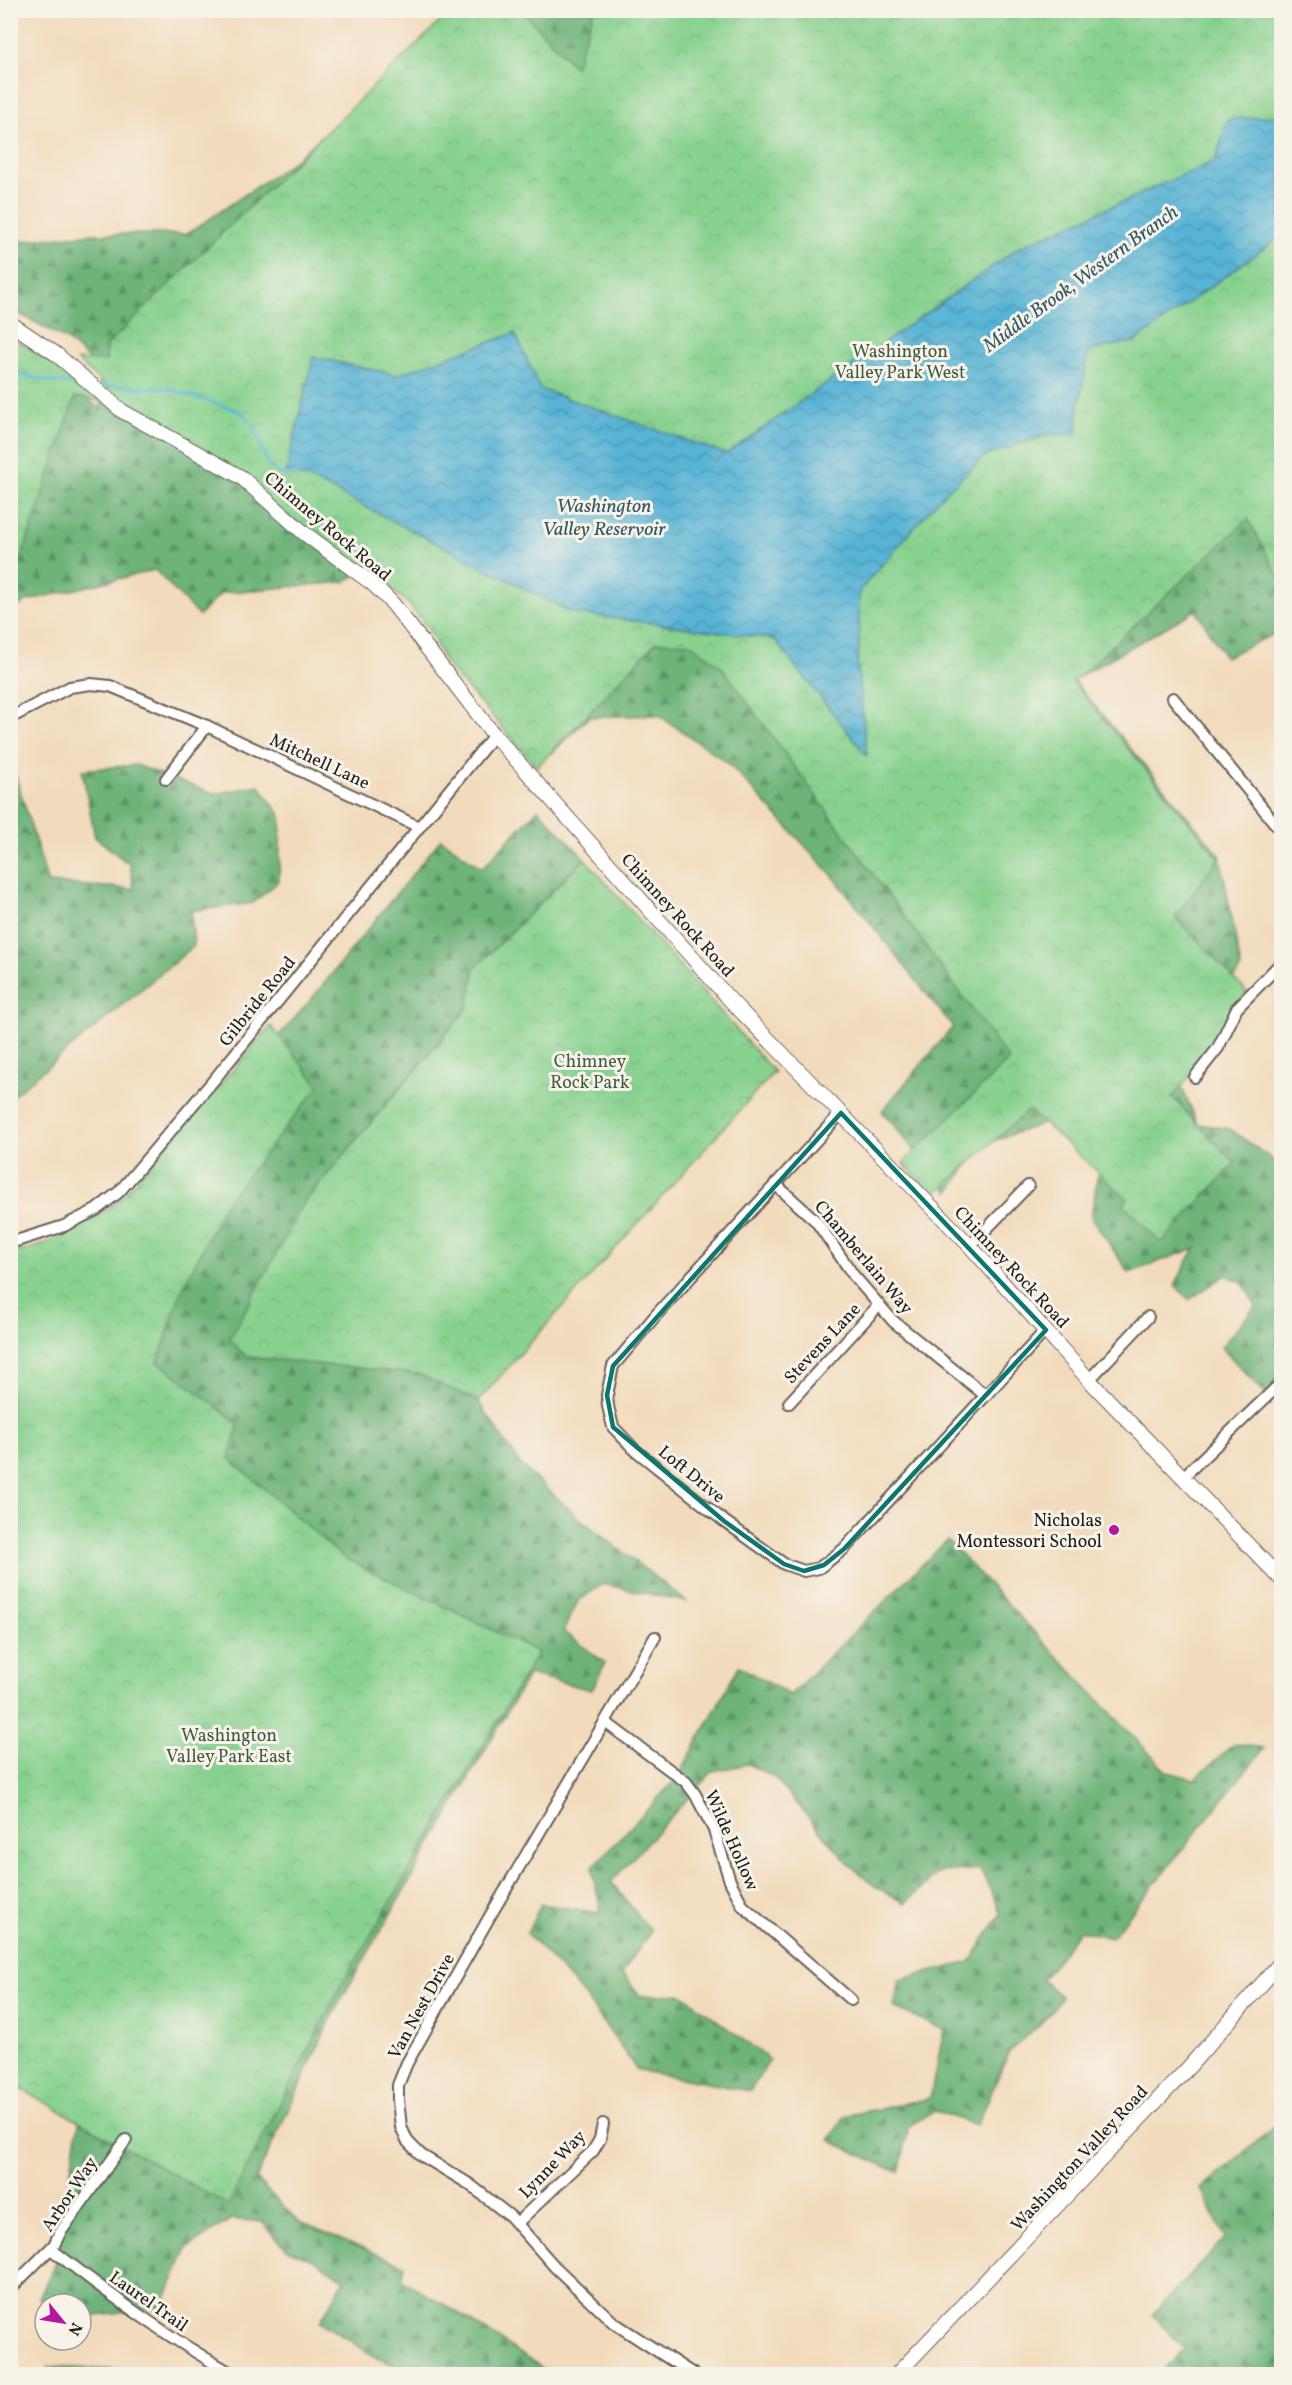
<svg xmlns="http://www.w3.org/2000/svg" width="1292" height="2385" font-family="Vollkorn,serif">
  <defs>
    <pattern id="forest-firs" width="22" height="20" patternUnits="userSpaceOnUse" patternTransform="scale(1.5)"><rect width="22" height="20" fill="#6eb47a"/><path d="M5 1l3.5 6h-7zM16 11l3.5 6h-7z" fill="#5a9263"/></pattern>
    <pattern id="park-crowns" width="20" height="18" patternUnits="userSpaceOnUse" patternTransform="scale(1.5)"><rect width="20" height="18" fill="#88d28f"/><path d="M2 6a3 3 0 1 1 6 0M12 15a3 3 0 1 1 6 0" fill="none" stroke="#75b47b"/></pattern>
    <pattern id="water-waves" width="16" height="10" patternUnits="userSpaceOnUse" patternTransform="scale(1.5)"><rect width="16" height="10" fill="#57b4d5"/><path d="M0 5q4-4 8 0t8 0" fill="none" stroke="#4792ac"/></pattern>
  </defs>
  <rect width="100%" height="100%" fill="#f7f3e8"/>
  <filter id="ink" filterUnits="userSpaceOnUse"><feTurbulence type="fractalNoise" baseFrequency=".0167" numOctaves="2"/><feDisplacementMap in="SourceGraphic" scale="12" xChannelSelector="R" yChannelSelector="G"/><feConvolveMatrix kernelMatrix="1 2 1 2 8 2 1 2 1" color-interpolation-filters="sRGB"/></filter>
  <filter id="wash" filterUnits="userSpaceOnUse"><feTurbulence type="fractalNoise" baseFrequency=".008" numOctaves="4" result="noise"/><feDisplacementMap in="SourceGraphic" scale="24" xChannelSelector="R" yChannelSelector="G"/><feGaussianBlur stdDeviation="1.35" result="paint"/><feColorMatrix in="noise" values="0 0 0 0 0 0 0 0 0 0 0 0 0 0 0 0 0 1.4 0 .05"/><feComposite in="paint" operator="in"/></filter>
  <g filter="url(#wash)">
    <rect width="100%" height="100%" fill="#f2dbbc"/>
    <g fill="url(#forest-firs)" stroke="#45684b" stroke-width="1.5">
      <path d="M 455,11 L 1281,11 L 1281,631 L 1225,657 L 1196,610 L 1073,680 L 1220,855 L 1241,968 L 1172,1066 L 1198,1124 L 1230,1129 L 1281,1166 L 1281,1384 L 1267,1396 L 1221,1347 L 1256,1306 L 1242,1282 L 1226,1275 L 1189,1300 L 1175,1285 L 1195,1248 L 1129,1273 L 1091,1217 L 1101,1153 L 1067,1115 L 982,1145 L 949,1192 L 882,1111 L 953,1027 L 833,876 L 728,763 L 658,715 L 589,717 L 551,754 L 494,710 L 420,613 L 367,568 L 344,582 L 221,593 L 199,616 L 155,570 L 26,601 L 11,613 L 10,348 L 46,365 L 101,410 L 99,369 L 66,339 L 11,309 L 11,242 L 92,234 L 187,234 L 290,164 L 396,70 Z"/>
      <path d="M 10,757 L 48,883 L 134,889 L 130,865 L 95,837 L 82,770 L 136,765 L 215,794 L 259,785 L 281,816 L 279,881 L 253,903 L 191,911 L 194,946 L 11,1097 Z"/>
      <path d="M 538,809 L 585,859 L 475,968 L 468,1007 L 305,1201 L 247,1357 L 418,1374 L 478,1401 L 520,1464 L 578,1517 L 687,1602 L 603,1584 L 578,1601 L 563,1631 L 605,1663 L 592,1690 L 529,1674 L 335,2010 L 256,2179 L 298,2221 L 405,2266 L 402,2280 L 455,2311 L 552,2374 L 423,2374 L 379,2359 L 320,2322 L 344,2280 L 318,2262 L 287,2249 L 262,2222 L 231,2219 L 187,2248 L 162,2308 L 81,2318 L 81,2304 L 49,2304 L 39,2299 L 55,2263 L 80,2117 L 25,2075 L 11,2097 L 11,1262 L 110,1224 L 309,1002 L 441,839 L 482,868 Z"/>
      <path d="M 947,1540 L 1167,1772 L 1195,1779 L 1234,1744 L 1264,1748 L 1111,1938 L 1080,1930 L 1042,1980 L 1062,1997 L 1040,2025 L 1009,2052 L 977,2125 L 935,2111 L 909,2126 L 899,2173 L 829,2140 L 845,2116 L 930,2098 L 944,2030 L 894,2007 L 899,1980 L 970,1962 L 1001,1913 L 980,1869 L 939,1872 L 905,1903 L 876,1887 L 849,1864 L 774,1777 L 748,1764 L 713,1771 L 611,1882 L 651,1931 L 622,1973 L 640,1996 L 682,1994 L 770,2060 L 750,2091 L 637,2070 L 584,1995 L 527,1933 L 541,1904 L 601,1913 L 592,1868 L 678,1777 L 739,1666 L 790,1695 Z"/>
      <path d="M 1281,2121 L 1281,2374 L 1160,2374 L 1185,2349 L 1152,2315 L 1225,2238 L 1201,2189 Z"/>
      <path d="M 48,2367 L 176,2372 L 174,2374 L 46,2374 Z"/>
    </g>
    <g fill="url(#park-crowns)" stroke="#527756" stroke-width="1.5">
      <path d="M 451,11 L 522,11 L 575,67 L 594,11 L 1281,11 L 1281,581 L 1248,519 L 1073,682 L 1219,858 L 1175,917 L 1247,992 C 1224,1029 1202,1065 1172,1097 L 1235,1163 L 1161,1243 L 1124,1205 L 1128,1199 L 1029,1110 L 933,1195 L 903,1163 L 1009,1060 L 721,666 L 690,643 L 656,642 L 537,767 L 446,664 L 428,628 L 409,604 L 379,579 L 124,403 L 77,360 L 106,361 L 106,346 Z"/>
      <path d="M 11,337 L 48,360 L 99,401 L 75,397 L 11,589 Z"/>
      <path d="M 585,859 L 774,1072 L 478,1401 L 418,1374 L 247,1357 L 229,1340 L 305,1201 L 468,1008 L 475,968 Z"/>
      <path d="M 271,1026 L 319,1086 L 226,1202 L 180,1294 L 158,1362 L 239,1424 L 229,1458 L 344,1558 L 538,1652 L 339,1989 L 228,2205 L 11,2083 L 10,1254 C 54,1244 88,1226 122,1197 Z"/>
    </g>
    <path fill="url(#water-waves)" stroke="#3a6878" stroke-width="1.5" d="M 1281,116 L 1281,236 L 1136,341 L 1092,350 L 1088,353 L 1078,411 L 1077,434 L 1046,435 L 985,456 L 941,497 L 859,591 L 859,650 L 857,663 L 867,756 L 774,639 L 572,613 L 321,484 L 286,471 L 313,357 L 397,375 L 515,333 L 540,389 L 726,454 L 1020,247 L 1215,161 L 1228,119 Z"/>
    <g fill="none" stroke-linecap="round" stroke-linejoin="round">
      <g stroke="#57b4d5" stroke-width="3">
        <path d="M 10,372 L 53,382 L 84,384"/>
        <path d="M 99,385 L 169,389 L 240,411 L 253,425 L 269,466 L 283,475 L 300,474"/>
        <path d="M 10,1633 L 14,1669 L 10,1697"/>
      </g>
    </g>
  </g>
  <g filter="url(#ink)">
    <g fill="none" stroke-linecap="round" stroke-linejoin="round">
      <g stroke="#675f54" stroke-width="14">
        <g id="minor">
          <path d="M 1173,698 L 1282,832"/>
          <path d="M 10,718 L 70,687 L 91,684 L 110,686 L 207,726 L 419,827"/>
          <path d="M 166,779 L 207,726"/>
          <path d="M 1195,1077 L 1218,1048 L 1237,1008 L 1282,962"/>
          <path d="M 841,1113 L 656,1315 L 613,1366 L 607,1395 L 608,1406 L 613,1427 L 634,1449 L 724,1521 L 784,1564 L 804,1571 L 819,1568 L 844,1549 L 1046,1330"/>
          <path d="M 775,1184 L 816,1221 L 854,1276 L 893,1321 L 985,1395"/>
          <path d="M 10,1243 L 64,1226 L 96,1210 L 119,1192 L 213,1081 L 494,735"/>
          <path d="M 970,1246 L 1028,1186"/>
          <path d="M 1089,1380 L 1148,1317"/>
          <path d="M 789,1403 L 879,1305"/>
          <path d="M 1182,1478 L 1282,1382"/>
          <path d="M 655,1637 L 490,1916 L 407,2063 L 398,2085 L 398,2100 L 401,2127 L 408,2142 L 421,2155 L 469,2184 L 511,2217 L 555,2267 L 614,2323 L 693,2374"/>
          <path d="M 605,1722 L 686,1782 L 695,1794 L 714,1830 L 730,1881 L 743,1906 L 851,2000"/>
          <path d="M 517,2223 L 593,2151 L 600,2139 L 603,2124"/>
          <path d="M 51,2249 C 109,2294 168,2338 233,2374"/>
          <path d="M 10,2289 L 54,2245 L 60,2233 L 126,2140"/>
        </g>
      </g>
      <g stroke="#675f54" stroke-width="16">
        <g id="tertiary">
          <path d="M 10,323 L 56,354 L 122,411 L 241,477 L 304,533 L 373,584 L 393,604 L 494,735 L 731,1001 L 970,1246 L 1089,1380 L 1282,1580"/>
          <path d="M 897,2374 L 1188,2068 L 1282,1961"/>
        </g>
      </g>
      <use href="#minor" stroke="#fff" stroke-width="10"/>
      <use href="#tertiary" stroke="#fff" stroke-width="14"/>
    </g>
  </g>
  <path fill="none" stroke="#0f766e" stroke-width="4.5" stroke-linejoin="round" d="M 841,1113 L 1046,1330 L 844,1549 L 824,1565 L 804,1571 L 784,1564 L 724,1521 L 613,1427 L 607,1395 L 613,1366 Z"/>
  <circle fill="#b5179e" stroke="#f7f3e8" stroke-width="2" cx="1114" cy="1530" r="6"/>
  <g text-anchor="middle" stroke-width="6" stroke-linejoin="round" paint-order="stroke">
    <g font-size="18" fill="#425c44" stroke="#f7f3e8">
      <text x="900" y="357">Washington<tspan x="900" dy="21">Valley Park West</tspan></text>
      <text x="590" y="1067">Chimney<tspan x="590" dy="21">Rock Park</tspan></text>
      <text x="229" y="1741">Washington<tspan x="229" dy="21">Valley Park East</tspan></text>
    </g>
    <g font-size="18" fill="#1c1c1c" stroke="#f7f3e8">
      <text transform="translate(328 526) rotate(40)" y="6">Chimney Rock Road</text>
      <text transform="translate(320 761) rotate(25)" y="6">Mitchell Lane</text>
      <text transform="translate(678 915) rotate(48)" y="6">Chimney Rock Road</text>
      <text transform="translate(257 1001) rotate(-51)" y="6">Gilbride Road</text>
      <text transform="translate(864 1257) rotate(50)" y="6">Chamberlain Way</text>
      <text transform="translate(1012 1267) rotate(47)" y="6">Chimney Rock Road</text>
      <text transform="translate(822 1343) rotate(-47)" y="6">Stevens Lane</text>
      <text transform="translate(692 1474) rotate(39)" y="6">Loft Drive</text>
      <text transform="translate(732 1840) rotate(66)" y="6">Wilde Hollow</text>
      <text transform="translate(421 2006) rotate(-61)" y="6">Van Nest Drive</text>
      <text transform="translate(1079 2158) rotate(-47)" y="6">Washington Valley Road</text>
      <text transform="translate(552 2164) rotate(-46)" y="6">Lynne Way</text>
      <text transform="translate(69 2194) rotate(-56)" y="6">Arbor Way</text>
      <text transform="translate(149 2301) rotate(35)" y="6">Laurel Trail</text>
    </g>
    <g font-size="18" fill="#1c1c1c" stroke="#f7f3e8" text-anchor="end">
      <text x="1102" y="1526">Nicholas<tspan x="1102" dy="21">Montessori School</tspan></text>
    </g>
    <g font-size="20" font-style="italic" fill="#345966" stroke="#f7f3e8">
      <text transform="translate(1080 278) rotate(-36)" y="7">Middle Brook, Western Branch</text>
      <text x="604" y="512">Washington<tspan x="604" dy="23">Valley Reservoir</tspan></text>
    </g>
  </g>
  <rect width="1292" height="2385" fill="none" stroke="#f7f3e8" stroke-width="36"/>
  <g transform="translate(63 2322) rotate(120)"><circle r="28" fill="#f7f3e8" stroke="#9f9d96" stroke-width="1.5"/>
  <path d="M0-4.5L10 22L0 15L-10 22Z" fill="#b5179e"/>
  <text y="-9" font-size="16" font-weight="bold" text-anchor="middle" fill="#1c1c1c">N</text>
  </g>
</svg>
